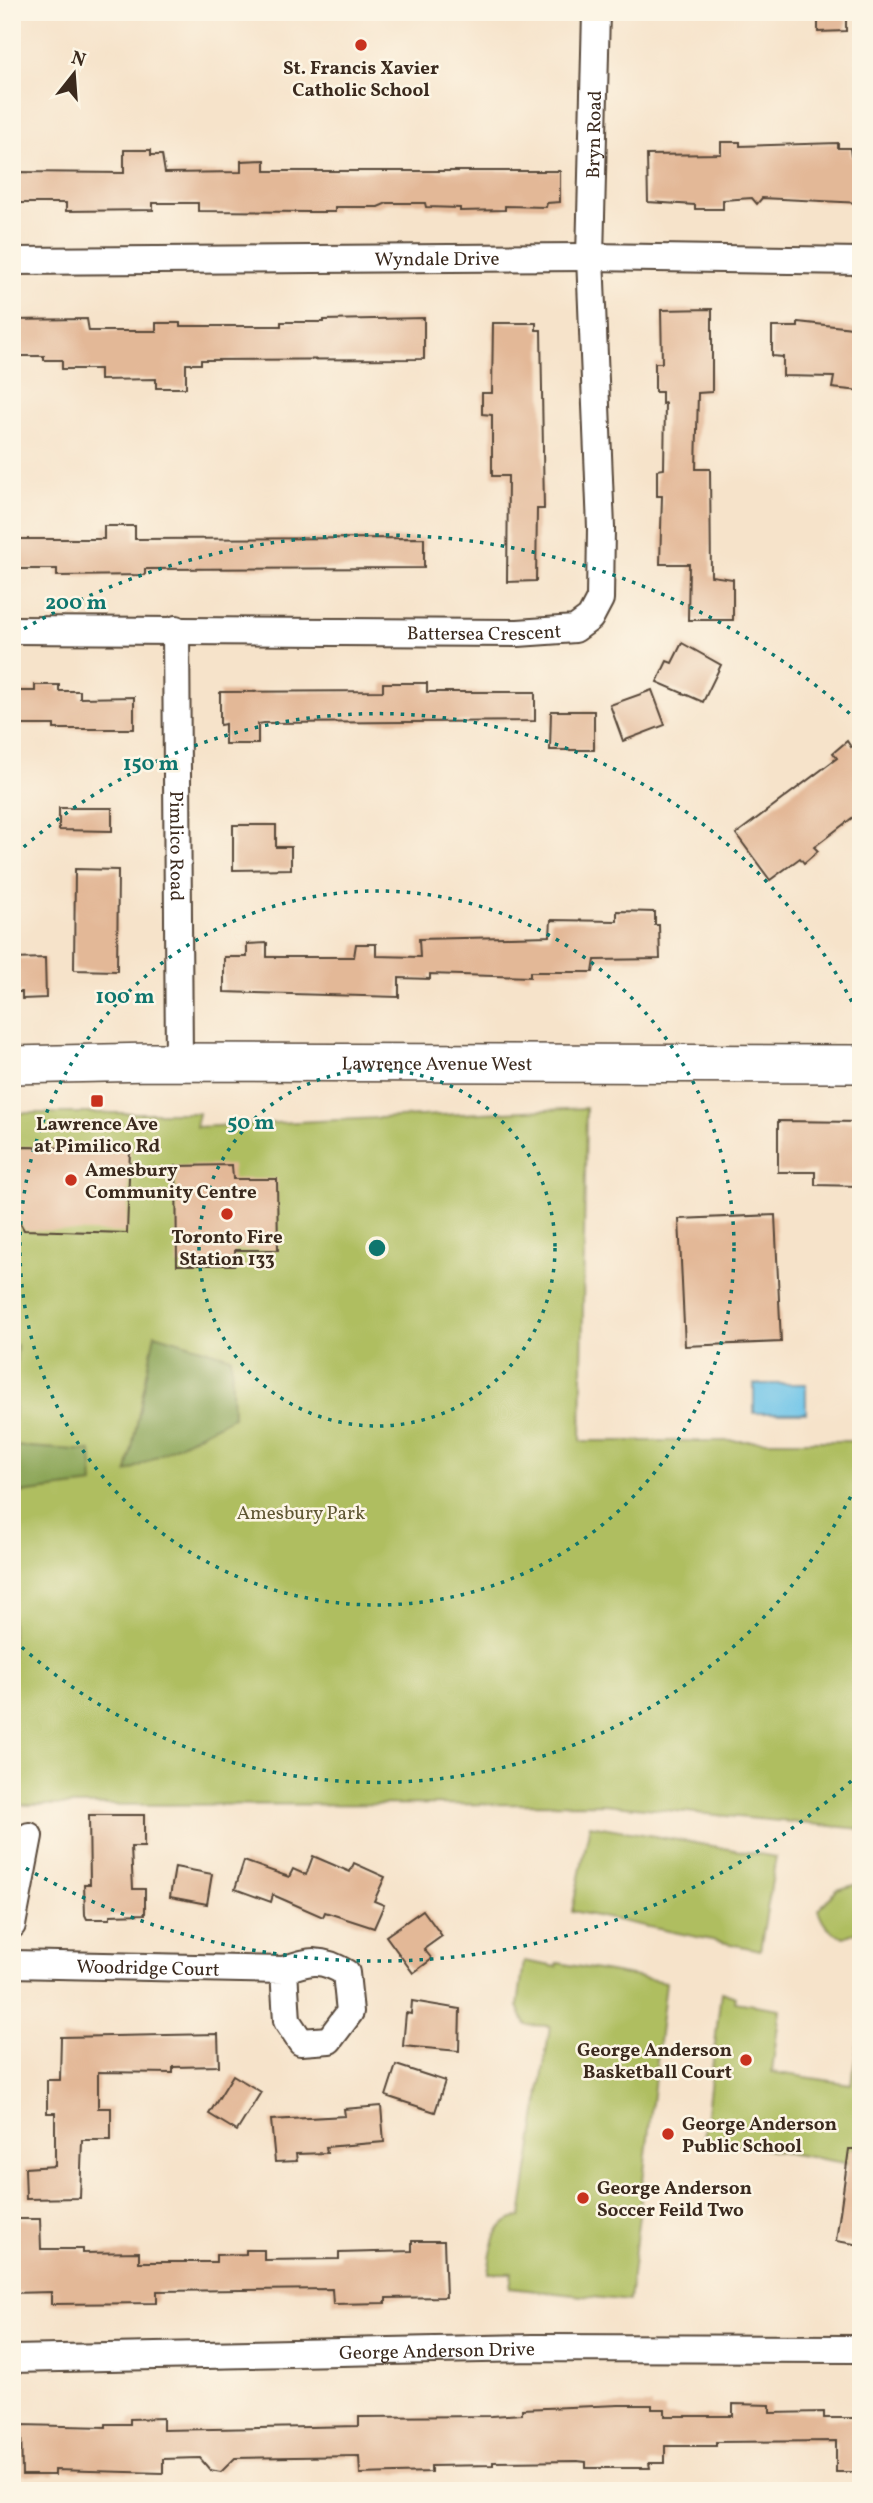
<svg xmlns="http://www.w3.org/2000/svg" width="873" height="2503" font-family="Vollkorn,serif">
  <rect width="100%" height="100%" fill="#fcf5e5"/>
  <filter id="ink" filterUnits="userSpaceOnUse"><feTurbulence type="fractalNoise" baseFrequency=".0143" numOctaves="2"/><feDisplacementMap in="SourceGraphic" scale="14" xChannelSelector="R" yChannelSelector="G"/><feConvolveMatrix kernelMatrix="1 2 1 2 8 2 1 2 1" color-interpolation-filters="sRGB"/></filter>
  <filter id="wash" filterUnits="userSpaceOnUse"><feTurbulence type="fractalNoise" baseFrequency=".00686" numOctaves="4" result="noise"/><feDisplacementMap in="SourceGraphic" scale="28" xChannelSelector="R" yChannelSelector="G"/><feGaussianBlur stdDeviation="1.57" result="paint"/><feColorMatrix in="noise" values="0 0 0 0 0 0 0 0 0 0 0 0 0 0 0 0 0 1.4 0 .05"/><feComposite in="paint" operator="in"/></filter>
  <g filter="url(#wash)">
    <rect width="100%" height="100%" fill="#f6e3ca"/>
    <g fill="#afbe60" stroke="#75743f" stroke-width="2">
      <path d="M 586,1108 L 581,1441 L 861,1441 L 861,1829 L 604,1804 L 12,1805 L 12,1113 L 199,1113 L 196,1127 Z"/>
      <path d="M 590,1825 L 776,1857 L 760,1950 L 572,1911 Z"/>
      <path d="M 861,1883 L 861,1930 L 844,1937 C 829,1932 823,1925 818,1910 L 837,1890 Z"/>
      <path d="M 524,1961 L 557,1967 L 558,1963 L 666,1982 L 629,2301 L 510,2288 L 512,2273 L 488,2273 C 492,2249 492,2221 521,2217 L 550,2026 L 526,2025 L 518,2006 Z"/>
      <path d="M 721,1992 L 736,1997 L 735,2002 L 780,2009 L 772,2072 L 851,2084 L 861,2027 L 861,2113 L 851,2164 L 704,2139 Z"/>
    </g>
    <g fill="#8ba556" stroke="#63683a" stroke-width="2">
      <path d="M 155,1334 L 231,1357 L 233,1417 L 127,1472 Z"/>
      <path d="M 17,1345 L 13,1446 L 91,1451 L 93,1484 L 12,1494 L 12,1346 Z"/>
    </g>
    <rect fill="#6bc3e9" stroke="#537684" stroke-width="2" x="754" y="1384" width="52" height="29"/>
    <g id="blocks">
      <g fill="#e3b897">
        <path d="M 818,12 L 846,12 L 846,31 L 818,32 Z"/>
        <path d="M 721,142 L 740,142 L 740,146 L 838,143 L 838,148 L 850,148 L 851,156 L 861,156 L 861,203 L 762,198 L 757,204 L 752,198 L 723,200 L 723,209 L 695,209 L 695,205 L 648,202 L 647,155 L 721,154 Z"/>
        <path d="M 124,150 L 151,150 L 151,155 L 162,155 L 165,173 L 241,172 L 241,161 L 265,160 L 265,171 L 560,171 L 560,202 L 547,203 L 546,207 L 505,206 L 505,210 L 460,211 L 460,208 L 426,207 L 425,203 L 387,203 L 378,207 L 335,207 L 335,212 L 310,212 L 198,211 L 198,203 L 153,203 L 153,210 L 66,211 L 66,203 L 12,203 L 12,172 L 124,173 Z"/>
        <path d="M 712,309 L 712,392 L 698,393 L 696,469 L 710,469 L 711,576 L 733,579 L 733,620 L 688,620 L 689,564 L 660,564 L 662,496 L 657,496 L 657,470 L 664,469 L 665,403 L 662,404 L 662,392 L 655,392 L 655,363 L 662,363 L 661,310 Z"/>
        <path d="M 424,318 L 424,359 L 201,360 L 201,364 L 186,364 L 186,388 L 156,388 L 156,379 L 100,380 L 100,369 L 62,369 L 62,360 L 44,360 L 44,356 L 12,356 L 12,320 L 87,319 L 89,331 L 156,331 L 156,323 L 180,323 L 180,326 L 281,326 L 281,322 L 324,322 L 324,320 Z"/>
        <path d="M 798,322 L 861,329 L 860,391 L 832,388 L 834,377 L 783,376 L 783,357 L 772,356 L 772,327 L 798,327 Z"/>
        <path d="M 493,323 L 536,323 L 536,330 L 541,330 L 544,509 L 537,509 L 536,581 L 507,582 L 508,476 L 492,476 L 492,415 L 482,414 L 482,393 L 492,393 Z"/>
        <path d="M 104,526 L 135,526 L 135,539 L 424,538 L 424,568 L 145,569 L 145,575 L 57,576 L 57,569 L 12,569 L 12,539 L 104,539 Z"/>
        <path d="M 682,643 L 721,665 L 703,702 L 657,682 L 667,661 L 672,663 Z"/>
        <path d="M 383,683 L 427,683 L 427,692 L 535,692 L 535,721 L 264,723 L 258,724 L 258,744 L 225,744 L 225,724 L 220,725 L 220,692 L 383,691 Z"/>
        <path d="M 35,685 L 59,685 L 59,691 L 80,691 L 80,698 L 134,697 L 134,729 L 54,729 L 54,725 L 12,725 L 12,691 L 35,691 Z"/>
        <path d="M 652,690 L 665,725 L 623,741 L 610,705 Z"/>
        <path d="M 551,711 L 594,711 L 594,750 L 550,750 Z"/>
        <path d="M 861,740 L 861,811 L 814,847 L 818,851 L 804,863 L 800,858 L 770,880 L 736,834 L 837,758 L 833,753 L 847,741 L 851,747 Z"/>
        <path d="M 59,808 L 112,808 L 112,831 L 59,830 Z"/>
        <path d="M 233,825 L 276,825 L 276,847 L 291,847 L 291,869 L 233,870 Z"/>
        <path d="M 75,869 L 118,870 L 117,971 L 74,970 Z"/>
        <path d="M 617,911 L 655,912 L 655,925 L 659,925 L 660,959 L 595,960 L 593,972 L 530,972 L 530,977 L 430,974 L 430,979 L 399,978 L 399,997 L 224,992 L 224,957 L 247,957 L 247,944 L 267,943 L 267,957 L 354,957 L 356,944 L 376,944 L 376,956 L 420,957 L 419,939 L 550,936 L 551,920 L 617,921 Z"/>
        <path d="M 45,958 L 46,998 L 22,999 L 22,992 L 12,992 L 12,959 Z"/>
        <path d="M 778,1121 L 861,1122 L 861,1186 L 815,1185 L 815,1172 L 778,1172 Z"/>
        <path d="M 24,1147 L 130,1149 L 127,1233 L 24,1230 L 12,1209 L 12,1151 Z"/>
        <path d="M 232,1165 L 233,1179 L 277,1179 L 278,1250 L 235,1250 L 235,1265 L 177,1265 L 176,1166 Z"/>
        <path d="M 775,1215 L 781,1342 L 685,1346 L 679,1219 Z"/>
        <path d="M 89,1815 L 144,1815 L 144,1847 L 131,1847 L 133,1889 L 145,1889 L 145,1914 L 110,1915 L 110,1919 L 87,1919 L 85,1915 L 84,1884 L 90,1884 Z"/>
        <path d="M 313,1856 L 350,1872 L 354,1863 L 385,1877 L 374,1901 L 384,1905 L 374,1928 L 325,1912 L 323,1917 L 273,1895 L 271,1902 L 235,1889 L 244,1861 L 289,1877 L 293,1869 L 306,1875 Z"/>
        <path d="M 175,1867 L 212,1874 L 207,1904 L 170,1897 Z"/>
        <path d="M 423,1910 L 442,1936 L 424,1949 L 432,1959 L 413,1973 L 386,1936 Z"/>
        <path d="M 412,2001 L 460,2009 L 459,2051 L 403,2046 L 406,2013 L 411,2014 Z"/>
        <path d="M 218,2034 L 219,2066 L 173,2067 L 173,2073 L 98,2072 L 98,2108 L 111,2108 L 111,2140 L 82,2140 L 80,2198 L 26,2199 L 25,2168 L 55,2166 L 55,2113 L 47,2113 L 47,2080 L 60,2080 L 61,2037 Z"/>
        <path d="M 396,2065 L 445,2081 L 435,2112 L 386,2096 Z"/>
        <path d="M 233,2075 L 261,2092 L 237,2131 L 209,2114 Z"/>
        <path d="M 381,2106 L 384,2142 L 326,2147 L 327,2153 L 296,2154 L 297,2161 L 275,2162 L 271,2120 L 345,2116 L 344,2109 Z"/>
        <path d="M 849,2149 L 861,2149 L 861,2245 L 836,2241 Z"/>
        <path d="M 12,2219 L 40,2219 L 41,2249 L 83,2249 L 83,2253 L 139,2252 L 139,2262 L 216,2262 L 216,2255 L 246,2254 L 246,2250 L 264,2250 L 264,2260 L 339,2259 L 339,2253 L 412,2251 L 412,2241 L 444,2241 L 446,2297 L 386,2298 L 386,2303 L 333,2304 L 332,2289 L 157,2291 L 157,2303 L 51,2304 L 51,2292 L 12,2293 Z"/>
        <path d="M 733,2404 L 770,2405 L 770,2413 L 824,2412 L 824,2418 L 861,2418 L 861,2472 L 836,2472 L 836,2441 L 716,2442 L 716,2446 L 665,2446 L 665,2463 L 649,2463 L 650,2468 L 586,2468 L 586,2462 L 577,2461 L 493,2462 L 493,2465 L 431,2466 L 431,2472 L 360,2474 L 359,2456 L 235,2458 L 221,2472 L 210,2470 L 200,2458 L 163,2459 L 163,2473 L 55,2470 L 55,2475 L 22,2475 L 21,2425 L 106,2427 L 106,2424 L 130,2424 L 130,2419 L 163,2418 L 163,2430 L 359,2426 L 359,2417 L 492,2416 L 522,2414 L 522,2409 L 619,2405 L 652,2405 L 652,2409 L 665,2409 L 665,2416 L 733,2416 Z"/>
      </g>
    </g>
  </g>
  <g filter="url(#ink)">
    <use href="#blocks" fill-opacity="0" stroke="#574638" stroke-width="2"/>
    <g fill="none" stroke-linecap="round" stroke-linejoin="round">
      <g stroke="#574638" stroke-width="30">
        <g id="street">
          <path id="s1" d="M 12,261 L 590,257 L 861,261"/>
          <path id="s2" d="M 176,629 L 179,1062"/>
          <path id="s3" d="M 12,630 L 518,633 L 575,629 L 590,618 L 600,599 L 601,528 L 590,257 L 596,12"/>
          <path d="M 12,1925 L 29,1836"/>
          <path id="s4" d="M 12,1964 L 284,1970 C 309,1960 322,1958 346,1973 L 350,2012 L 329,2040 L 301,2042 L 287,2021 L 284,1970"/>
          <path id="s5" d="M 12,2359 L 533,2348 L 861,2349"/>
        </g>
      </g>
      <g stroke="#574638" stroke-width="40">
        <g id="secondary">
          <path id="s6" d="M 12,1065 L 152,1062 L 861,1064"/>
        </g>
      </g>
      <use href="#street" stroke="#fff" stroke-width="26"/>
      <use href="#secondary" stroke="#fff" stroke-width="37"/>
    </g>
  </g>
  <g fill="none" stroke="#0f766e" stroke-width="3.5" stroke-dasharray="3.5 7">
    <circle cx="377" cy="1248" r="178"/>
    <circle cx="377" cy="1248" r="357"/>
    <path d="M860 1478A535 535 0 0 1 16 1642M16 854A535 535 0 0 1 860 1018"/>
    <path d="M859 1774A713 713 0 0 1 15 1862M15 634A713 713 0 0 1 859 722"/>
  </g>
  <g fill="#c8321e" stroke="#fcf5e5" stroke-width="2.5">
    <circle cx="361" cy="45" r="7"/>
    <rect x="90" y="1094" width="14" height="14" rx="3.5"/>
    <circle cx="71" cy="1180" r="7"/>
    <circle cx="227" cy="1214" r="7"/>
    <circle cx="746" cy="2060" r="7"/>
    <circle cx="668" cy="2134" r="7"/>
    <circle cx="583" cy="2198" r="7"/>
  </g>
  <g text-anchor="middle" stroke-width="5" stroke-linejoin="round" paint-order="stroke">
    <g font-size="19" font-weight="bold" fill="#3b2a1e" stroke="#fcf5e5">
      <text x="361" y="74">St. Francis Xavier<tspan x="361" dy="22">Catholic School</tspan></text>
      <text x="97" y="1130">Lawrence Ave<tspan x="97" dy="22">at Pimilico Rd</tspan></text>
      <text x="85" y="1176" text-anchor="start">Amesbury<tspan x="85" dy="22">Community Centre</tspan></text>
      <text x="227" y="1243">Toronto Fire<tspan x="227" dy="22">Station 133</tspan></text>
      <text x="732" y="2056" text-anchor="end">George Anderson<tspan x="732" dy="22">Basketball Court</tspan></text>
      <text x="682" y="2130" text-anchor="start">George Anderson<tspan x="682" dy="22">Public School</tspan></text>
      <text x="597" y="2194" text-anchor="start">George Anderson<tspan x="597" dy="22">Soccer Feild Two</tspan></text>
    </g>
    <g font-size="19" fill="#3b2a1e" stroke="#fcf5e5">
      <text dy="7" stroke="none"><textPath href="#s3" startOffset="1068">Bryn Road</textPath></text>
      <text dy="7" stroke="none"><textPath href="#s1" startOffset="425">Wyndale Drive</textPath></text>
      <text dy="7" stroke="none"><textPath href="#s3" startOffset="472">Battersea Crescent</textPath></text>
      <text dy="7" stroke="none"><textPath href="#s2" startOffset="217">Pimlico Road</textPath></text>
      <text dy="7" stroke="none"><textPath href="#s6" startOffset="425">Lawrence Avenue West</textPath></text>
      <text dy="7" stroke="none"><textPath href="#s4" startOffset="136">Woodridge Court</textPath></text>
      <text dy="7" stroke="none"><textPath href="#s5" startOffset="425">George Anderson Drive</textPath></text>
    </g>
    <g font-size="19" fill="#5e5632" stroke="#fcf5e5">
      <text x="301" y="1519">Amesbury Park</text>
    </g>
  </g>
  <circle cx="377" cy="1248" r="10" fill="#0f766e" stroke="#fcf5e5" stroke-width="3.5"/>
  <g font-size="21" text-anchor="middle" font-weight="bold" fill="#0f766e" stroke="#fcf5e5" stroke-width="5" stroke-linejoin="round" paint-order="stroke">
    <text x="76" y="609">200 m</text>
    <text x="151" y="770">150 m</text>
    <text x="125" y="1003">100 m</text>
    <text x="251" y="1129">50 m</text>
  </g>
  <rect width="873" height="2503" fill="none" stroke="#fcf5e5" stroke-width="42"/>
  <g transform="translate(74 74) rotate(17)" stroke="#fcf5e5" stroke-width="5" paint-order="stroke">
  <path d="M0-5L12 26L0 18L-12 26Z" fill="#3b2a1e"/>
  <text y="-10" font-size="19" font-weight="bold" text-anchor="middle" fill="#3b2a1e">N</text>
  </g>
</svg>
